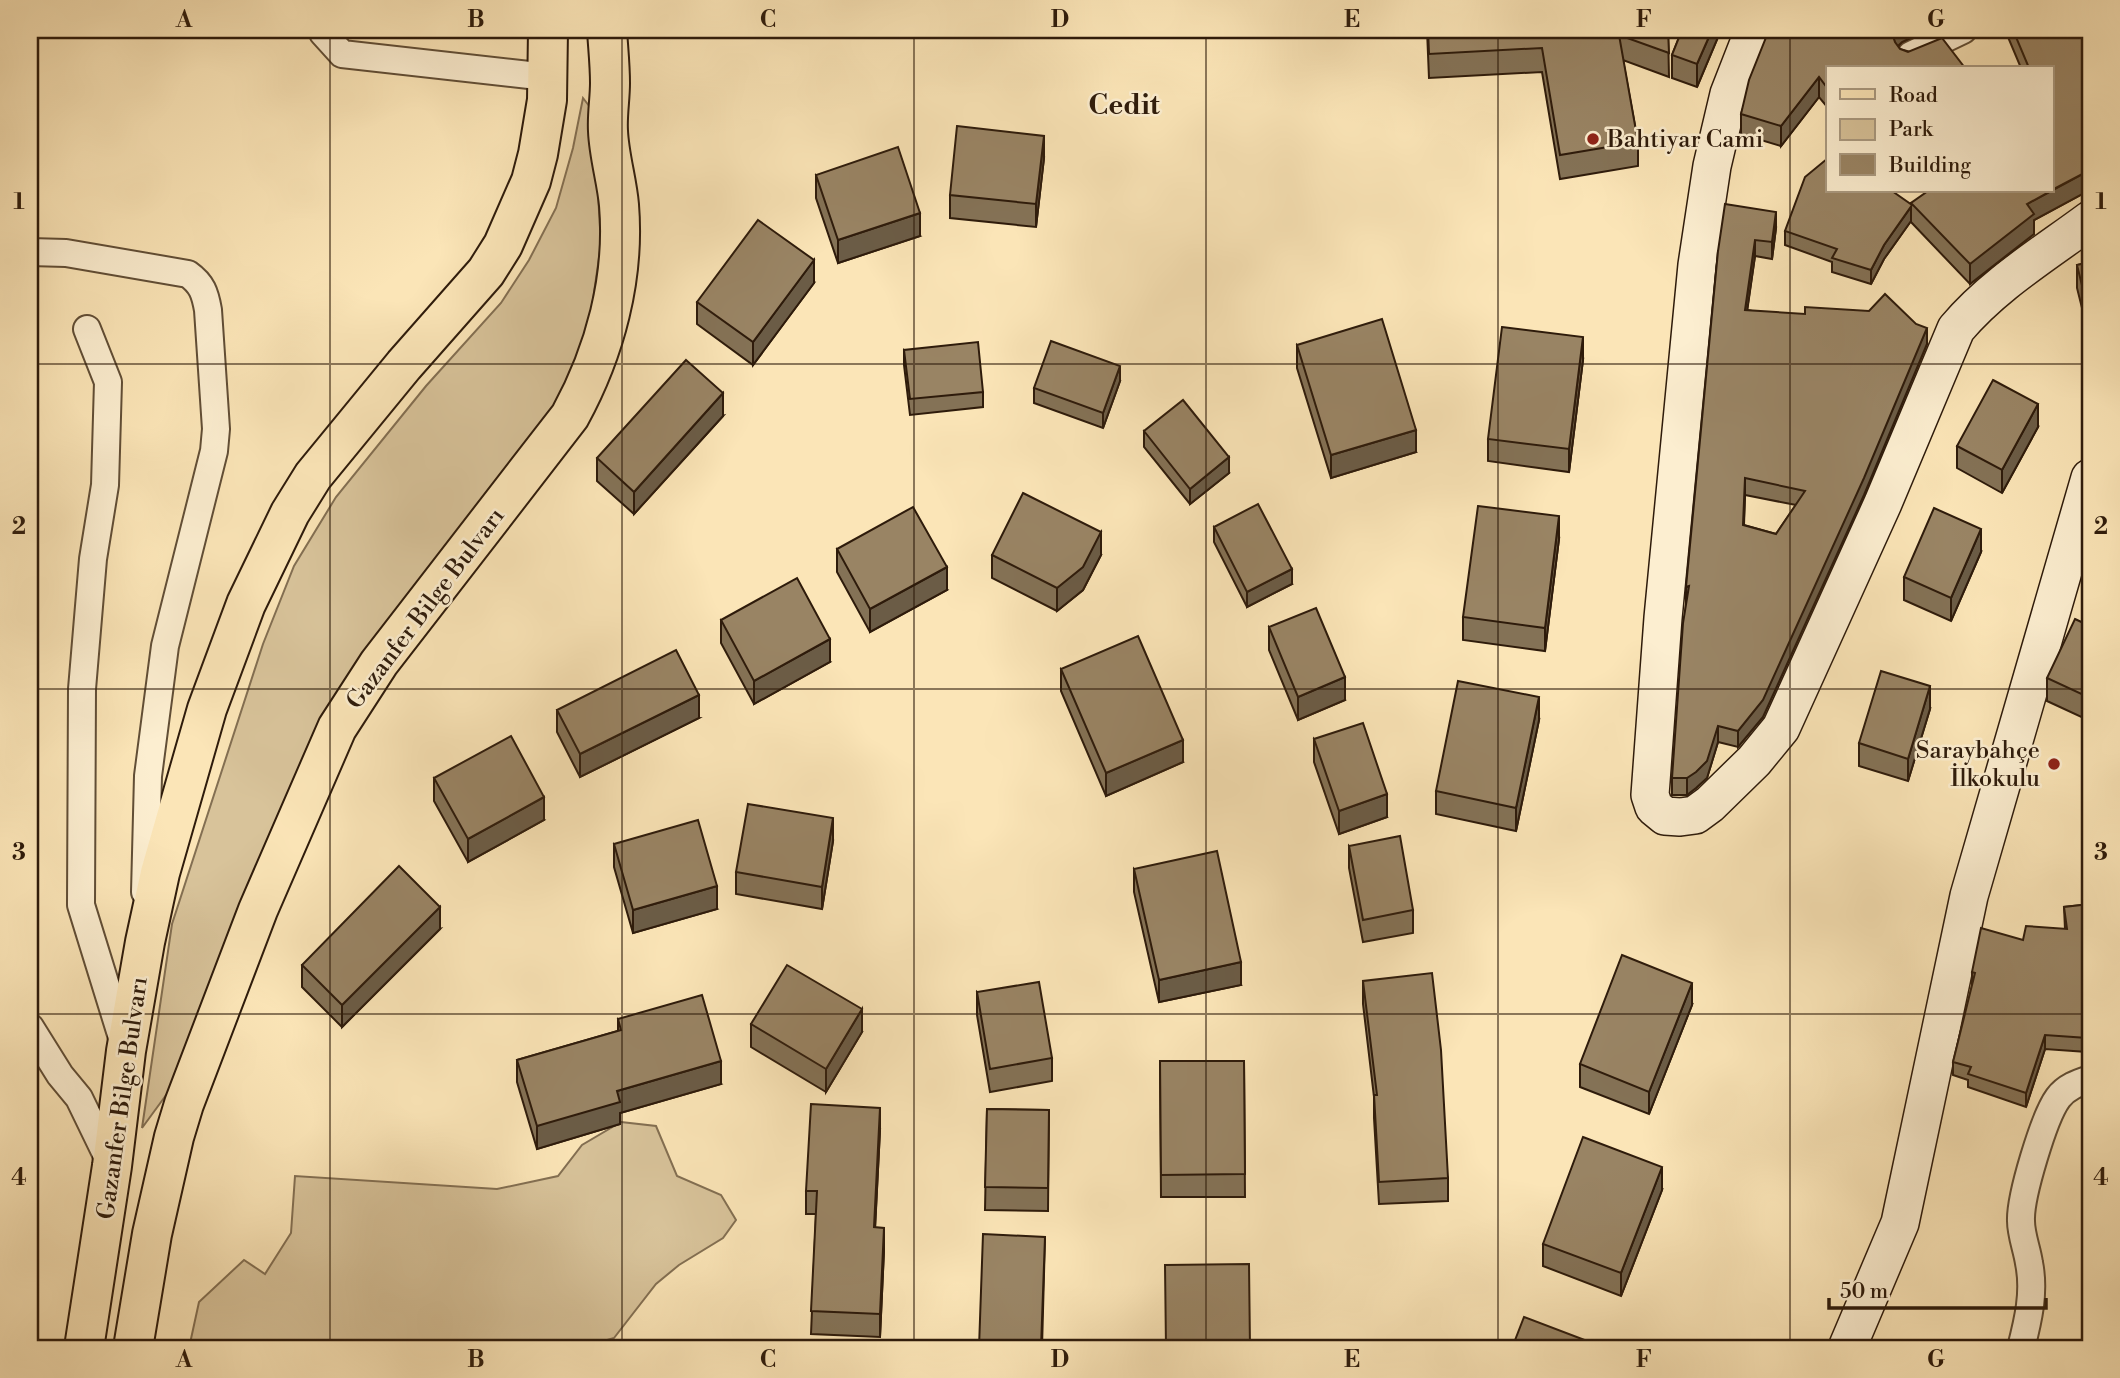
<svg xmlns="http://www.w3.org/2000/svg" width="2120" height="1378" font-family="'Libre Bodoni',serif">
  <rect width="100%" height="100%" fill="#fbe5b7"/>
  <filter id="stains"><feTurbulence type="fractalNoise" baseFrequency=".00286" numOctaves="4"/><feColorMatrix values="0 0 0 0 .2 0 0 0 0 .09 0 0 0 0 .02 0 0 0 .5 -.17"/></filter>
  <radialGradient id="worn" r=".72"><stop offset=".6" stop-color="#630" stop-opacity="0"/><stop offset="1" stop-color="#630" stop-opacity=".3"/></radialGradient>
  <g fill="#d8c39a" stroke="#836f52" stroke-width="2">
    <path d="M 583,98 L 593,111 L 601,244 L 588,334 L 564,397 L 349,690 L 191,1061 L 142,1128 L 172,924 L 263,644 L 294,566 L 336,497 L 426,386 L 501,303 L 529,260 L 556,208 L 573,148 Z"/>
    <path d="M 621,1122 L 656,1126 L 677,1176 L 721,1195 L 736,1220 L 723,1238 L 679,1265 L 656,1284 L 614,1338 L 580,1348 L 530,1346 L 189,1348 L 199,1302 L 244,1260 L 265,1274 L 291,1233 L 295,1176 L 497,1189 L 558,1176 L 582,1145 Z"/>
  </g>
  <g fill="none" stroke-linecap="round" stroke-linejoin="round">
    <g stroke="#614e36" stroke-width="30">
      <g id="street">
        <path d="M 323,30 L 323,33 L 342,54 L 547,77"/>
        <path d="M 1911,55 L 1963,30"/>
        <path d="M 30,252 L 66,253 L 188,274 C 202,284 205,293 208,310 L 216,429 L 214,451 L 165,646 L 148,776 L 145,892"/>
        <path d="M 87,329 L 108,382 L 105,485 L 93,559 L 82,689 L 81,905 L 124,1044"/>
        <path d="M 30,1027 L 60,1075 L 79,1098 L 111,1164"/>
        <path d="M 2021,1348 C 2028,1321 2035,1292 2029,1263 C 2027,1249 2021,1235 2021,1221 C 2020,1197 2044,1117 2058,1098 C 2066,1087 2078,1083 2090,1079"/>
      </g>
    </g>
    <g stroke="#2e1b0b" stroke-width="40">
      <g id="secondary">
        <path d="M 1754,30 L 1729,94 L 1712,166 L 1697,265 L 1663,618 L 1650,795 L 1654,807 L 1665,816 L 1680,817 L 1695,815 L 1710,804 L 1754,761 L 1781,728 L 1883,503 L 1956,329 C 1993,285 2044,254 2090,220"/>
        <path d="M 1847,1348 L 1900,1223 L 1969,896 L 2090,478"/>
      </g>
    </g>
    <g stroke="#2e1b0b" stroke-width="42">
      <g id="primary">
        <path d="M 84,1348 L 112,1166 L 126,1051 L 145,942 L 160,873 L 207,709 L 246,604 L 290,513 L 313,476 L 404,365 L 486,272 L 503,245 L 531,181 L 538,154 L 547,100 L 548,30"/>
        <path d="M 133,1348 L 152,1234 L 174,1137 L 184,1104 L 258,910 L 337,728 L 379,663 L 570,416 C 605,352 625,278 619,205 C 617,181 609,156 608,131 C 607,115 610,99 610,83 C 610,65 608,47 607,30"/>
      </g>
    </g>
    <use href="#street" stroke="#fceed0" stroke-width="26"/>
    <use href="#secondary" stroke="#fceed0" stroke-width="37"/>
    <use href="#primary" stroke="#fbe5b7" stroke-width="38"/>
  </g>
  <g fill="#847256" stroke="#2e1b0b" stroke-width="2" fill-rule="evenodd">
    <path d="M 1427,30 L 1668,30 L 1669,77 L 1623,60 L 1638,142 L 1638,166 L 1560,179 L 1542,72 L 1429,78 Z"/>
    <path d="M 1682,30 L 1721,30 L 1697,87 L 1672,78 L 1672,55 Z"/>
    <path d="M 1769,30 L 1927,30 L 1902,42 L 1898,46 L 1900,49 L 1965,68 L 1828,68 L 1828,108 L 1819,97 L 1781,146 L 1741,134 L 1741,114 Z"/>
    <path d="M 2005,30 L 2090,30 L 2090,190 L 2034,220 L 2034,234 L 1970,284 L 1911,222 L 1911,221 L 1884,259 L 1871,284 L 1832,272 L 1832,262 L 1785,245 L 1785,231 L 1911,205 L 1911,203 L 2052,191 L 2052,68 L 2021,68 Z"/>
    <path d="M 1044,158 L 1036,227 L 950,218 L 950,195 Z"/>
    <path d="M 816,175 L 920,236 L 838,263 L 816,198 Z"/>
    <path d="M 1776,228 L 1772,259 L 1755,256 L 1747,310 L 1927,344 L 1864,495 L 1763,717 L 1738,747 L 1718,742 L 1707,778 L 1696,788 L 1687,795 L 1672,795 L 1672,778 L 1686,603 L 1718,251 ZM 1745,495 L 1796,505 L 1776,534 L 1744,525 Z"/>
    <path d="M 2090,262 L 2090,340 L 2077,288 L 2077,265 Z"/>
    <path d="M 814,283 L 753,365 L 697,324 L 697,302 Z"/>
    <path d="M 1297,345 L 1416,452 L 1331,478 L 1297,368 Z"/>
    <path d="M 904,350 L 983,392 L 983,407 L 910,415 L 904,365 Z"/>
    <path d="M 1583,360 L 1569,472 L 1488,461 L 1488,439 Z"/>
    <path d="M 1120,381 L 1103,428 L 1034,403 L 1034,388 Z"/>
    <path d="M 723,416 L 634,514 L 597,481 L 597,458 Z"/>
    <path d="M 2038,427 L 2002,493 L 1957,468 L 1957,446 Z"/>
    <path d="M 1144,431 L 1229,473 L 1190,504 L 1144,447 Z"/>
    <path d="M 1214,527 L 1292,584 L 1247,607 L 1214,542 Z"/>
    <path d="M 1559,539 L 1545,651 L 1463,640 L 1463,617 Z"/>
    <path d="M 837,549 L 947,590 L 870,632 L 837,572 Z"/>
    <path d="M 1981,552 L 1951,621 L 1904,600 L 1904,577 Z"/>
    <path d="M 992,555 L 1101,555 L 1083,590 L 1057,611 L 992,578 Z"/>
    <path d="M 721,620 L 830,662 L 754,704 L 721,643 Z"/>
    <path d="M 2090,626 L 2090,721 L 2047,701 L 2047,678 Z"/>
    <path d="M 1269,627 L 1345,700 L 1298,720 L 1269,650 Z"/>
    <path d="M 1061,669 L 1183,762 L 1106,796 L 1061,691 Z"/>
    <path d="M 1930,709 L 1908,781 L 1859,766 L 1859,743 Z"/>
    <path d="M 557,710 L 699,718 L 580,777 L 557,732 Z"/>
    <path d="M 1539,720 L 1516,831 L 1436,814 L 1436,791 Z"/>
    <path d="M 1314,739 L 1387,817 L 1339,834 L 1314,762 Z"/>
    <path d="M 434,778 L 544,820 L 468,862 L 434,801 Z"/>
    <path d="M 833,841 L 822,909 L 736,894 L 736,872 Z"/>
    <path d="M 614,844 L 717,909 L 633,933 L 614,867 Z"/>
    <path d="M 1349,846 L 1413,910 L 1413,933 L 1363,942 L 1349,868 Z"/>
    <path d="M 1134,869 L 1241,985 L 1159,1002 L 1134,892 Z"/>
    <path d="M 2090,904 L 2090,1054 L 2087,1054 L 2087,1052 L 2045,1049 L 2026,1107 L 1968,1087 L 1968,1080 L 1953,1075 L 1953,1062 L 1972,986 L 1972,972 L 2023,940 L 2065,929 L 2064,907 Z"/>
    <path d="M 440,929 L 342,1027 L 302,987 L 302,965 Z"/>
    <path d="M 1363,981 L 1448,1178 L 1448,1201 L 1379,1204 L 1374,1118 L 1374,1097 L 1363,1004 Z"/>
    <path d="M 977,992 L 1052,1058 L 1052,1081 L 990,1092 L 977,1015 Z"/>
    <path d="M 1692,1005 L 1649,1114 L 1580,1087 L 1580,1064 Z"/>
    <path d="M 618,1019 L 721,1084 L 620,1113 L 620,1124 L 537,1149 L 517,1082 L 517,1060 L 618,1031 Z"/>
    <path d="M 751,1024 L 862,1032 L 826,1092 L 751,1047 Z"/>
    <path d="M 1160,1061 L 1244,1061 L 1245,1197 L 1161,1197 Z"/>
    <path d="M 987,1109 L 1049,1110 L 1048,1211 L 985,1210 Z"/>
    <path d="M 880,1130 L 875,1227 L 884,1250 L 880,1337 L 811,1334 L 816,1214 L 806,1214 L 806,1191 Z"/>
    <path d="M 1662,1190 L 1621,1296 L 1543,1266 L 1543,1244 Z"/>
  </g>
  <g fill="#6b5c46" stroke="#2e1b0b" stroke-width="2">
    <path d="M 1712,30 L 1721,30 L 1697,87 L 1697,64 Z"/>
    <path d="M 1895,30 L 1927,30 L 1902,42 L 1896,48 L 1893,36 Z"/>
    <path d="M 1819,77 L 1819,97 L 1781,146 L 1781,126 Z"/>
    <path d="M 1044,136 L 1044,158 L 1036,227 L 1036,204 Z"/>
    <path d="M 2090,170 L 2090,190 L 2034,220 L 2034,234 L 1970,284 L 1970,264 L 2027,204 Z"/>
    <path d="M 1911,207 L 1911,221 L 1884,259 L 1871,284 L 1871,270 L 1884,245 Z"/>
    <path d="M 1776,212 L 1776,228 L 1772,259 L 1772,242 Z"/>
    <path d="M 920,213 L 920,236 L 838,263 L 838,240 Z"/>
    <path d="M 1755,240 L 1755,256 L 1745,326 L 1745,310 Z"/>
    <path d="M 814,260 L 814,283 L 753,365 L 753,342 Z"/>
    <path d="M 1927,328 L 1927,344 L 1864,495 L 1763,717 L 1738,747 L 1738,731 Z"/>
    <path d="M 1583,337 L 1583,360 L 1569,472 L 1569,449 Z"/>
    <path d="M 1120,366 L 1120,381 L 1103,428 L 1103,413 Z"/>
    <path d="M 723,393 L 723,416 L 634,514 L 634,492 Z"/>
    <path d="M 2038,404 L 2038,427 L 2002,493 L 2002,470 Z"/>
    <path d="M 1416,430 L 1416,452 L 1331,478 L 1331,455 Z"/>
    <path d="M 1229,457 L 1229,473 L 1190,504 L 1190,489 Z"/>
    <path d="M 1745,478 L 1745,495 L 1743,541 L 1743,525 Z"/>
    <path d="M 1559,516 L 1559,539 L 1545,651 L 1545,628 Z"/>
    <path d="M 1981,529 L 1981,552 L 1951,621 L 1951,598 Z"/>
    <path d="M 1101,532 L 1101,555 L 1083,590 L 1057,611 L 1057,588 Z"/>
    <path d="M 947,567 L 947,590 L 870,632 L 870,609 Z"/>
    <path d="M 1292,569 L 1292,584 L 1247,607 L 1247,592 Z"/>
    <path d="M 1689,586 L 1689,602 L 1686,603 L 1686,587 Z"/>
    <path d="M 830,639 L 830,662 L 754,704 L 754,681 Z"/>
    <path d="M 1345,677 L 1345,700 L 1298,720 L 1298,697 Z"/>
    <path d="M 1930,686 L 1930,709 L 1908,781 L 1908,759 Z"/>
    <path d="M 699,695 L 699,718 L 580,777 L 580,754 Z"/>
    <path d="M 1539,697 L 1539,720 L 1516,831 L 1516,808 Z"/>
    <path d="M 1718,726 L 1718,742 L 1707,778 L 1696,788 L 1687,795 L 1687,778 Z"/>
    <path d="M 1183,740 L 1183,762 L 1106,796 L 1106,773 Z"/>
    <path d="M 1387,794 L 1387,817 L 1339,834 L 1339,811 Z"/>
    <path d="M 544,797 L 544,820 L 468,862 L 468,839 Z"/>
    <path d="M 833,818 L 833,841 L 822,909 L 822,887 Z"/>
    <path d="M 717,886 L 717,909 L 633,933 L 633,910 Z"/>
    <path d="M 440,907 L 440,929 L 342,1027 L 342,1005 Z"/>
    <path d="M 1241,962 L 1241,985 L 1159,1002 L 1159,980 Z"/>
    <path d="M 1692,983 L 1692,1005 L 1649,1114 L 1649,1092 Z"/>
    <path d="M 862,1009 L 862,1032 L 826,1092 L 826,1069 Z"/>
    <path d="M 2045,1035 L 2045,1049 L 2026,1107 L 2026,1093 Z"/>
    <path d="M 721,1061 L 721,1084 L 620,1113 L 620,1124 L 537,1149 L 537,1126 L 617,1091 Z"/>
    <path d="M 880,1108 L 880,1130 L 874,1250 L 874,1227 Z"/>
    <path d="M 1662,1167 L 1662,1190 L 1621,1296 L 1621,1273 Z"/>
    <path d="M 884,1228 L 884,1250 L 880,1337 L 880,1314 Z"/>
    <path d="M 1045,1237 L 1042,1348 L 1041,1348 Z"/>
  </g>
  <g fill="#998464" stroke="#2e1b0b" stroke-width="2" fill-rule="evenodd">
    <path d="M 1428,30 L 1668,30 L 1669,53 L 1619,35 L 1638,142 L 1560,155 L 1542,48 L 1429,54 Z"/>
    <path d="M 1682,30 L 1712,30 L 1697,64 L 1672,55 Z"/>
    <path d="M 1769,30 L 1895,30 L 1893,36 L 1895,42 L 1900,49 L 1908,52 L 1942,38 L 1965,68 L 1828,68 L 1828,89 L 1819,77 L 1781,126 L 1741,114 L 1749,80 Z"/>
    <path d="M 2013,30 L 2090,30 L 2090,170 L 2052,190 L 2052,68 L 2029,68 Z"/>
    <path d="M 957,126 L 1044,136 L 1036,204 L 950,195 Z"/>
    <path d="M 898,147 L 920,213 L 838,240 L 816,175 Z"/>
    <path d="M 1828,158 L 1828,191 L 1892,191 L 1912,205 L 1884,245 L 1871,270 L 1832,258 L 1837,249 L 1785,231 L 1805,177 Z"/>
    <path d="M 1928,191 L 2051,191 L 2027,204 L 2034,214 L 1970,264 L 1911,203 Z"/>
    <path d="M 1725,204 L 1776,212 L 1772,242 L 1755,240 L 1745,310 L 1805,314 L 1805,307 L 1869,311 L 1885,294 L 1916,324 L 1927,328 L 1864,478 L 1763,700 L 1738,731 L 1718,726 L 1707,761 L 1696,772 L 1687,778 L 1672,778 L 1683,623 L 1689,586 L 1686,587 L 1718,251 ZM 1745,478 L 1805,491 L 1776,534 L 1743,525 Z"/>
    <path d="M 758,220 L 814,260 L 753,342 L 697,302 Z"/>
    <path d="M 2090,262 L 2090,318 L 2077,265 Z"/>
    <path d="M 1382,319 L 1416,430 L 1331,455 L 1297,345 Z"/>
    <path d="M 1502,327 L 1583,337 L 1569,449 L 1488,439 Z"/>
    <path d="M 1051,341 L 1120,366 L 1103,413 L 1034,388 Z"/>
    <path d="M 978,342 L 983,392 L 910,399 L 904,350 Z"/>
    <path d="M 686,360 L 723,393 L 634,492 L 597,458 Z"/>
    <path d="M 1993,380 L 2038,404 L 2002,470 L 1957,446 Z"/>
    <path d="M 1183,400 L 1229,457 L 1190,489 L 1144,431 Z"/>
    <path d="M 1023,493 L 1101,532 L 1083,567 L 1057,588 L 992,555 Z"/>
    <path d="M 1258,504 L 1292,569 L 1247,592 L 1214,527 Z"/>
    <path d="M 1478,506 L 1559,516 L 1545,628 L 1463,617 Z"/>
    <path d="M 913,507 L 947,567 L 870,609 L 837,549 Z"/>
    <path d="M 1934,508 L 1981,529 L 1951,598 L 1904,577 Z"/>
    <path d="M 797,578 L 830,639 L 754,681 L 721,620 Z"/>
    <path d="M 1316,608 L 1345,677 L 1298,697 L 1269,627 Z"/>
    <path d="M 2075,619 L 2090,626 L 2090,698 L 2047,678 Z"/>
    <path d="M 1138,636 L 1183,740 L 1106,773 L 1061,669 Z"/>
    <path d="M 676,650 L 699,695 L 580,754 L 557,710 Z"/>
    <path d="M 1881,671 L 1930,686 L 1908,759 L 1859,743 Z"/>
    <path d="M 1458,681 L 1539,697 L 1516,808 L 1436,791 Z"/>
    <path d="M 1363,723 L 1387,794 L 1339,811 L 1314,739 Z"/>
    <path d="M 511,736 L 544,797 L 468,839 L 434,778 Z"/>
    <path d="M 748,804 L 833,818 L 822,887 L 736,872 Z"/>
    <path d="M 698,820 L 717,886 L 633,910 L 614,844 Z"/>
    <path d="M 1400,836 L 1413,910 L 1363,920 L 1349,846 Z"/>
    <path d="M 1217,851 L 1241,962 L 1159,980 L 1134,869 Z"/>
    <path d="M 399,866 L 440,907 L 342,1005 L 302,965 Z"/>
    <path d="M 2090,904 L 2090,1040 L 2087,1040 L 2087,1038 L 2045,1035 L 2026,1093 L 1968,1074 L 1971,1067 L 1953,1062 L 1975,973 L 1972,972 L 1981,928 L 2023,940 L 2026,926 L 2067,929 L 2064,907 Z"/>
    <path d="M 1622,955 L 1692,983 L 1649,1092 L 1580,1064 Z"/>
    <path d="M 787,965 L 862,1009 L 826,1069 L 751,1024 Z"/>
    <path d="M 1432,973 L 1441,1050 L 1448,1178 L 1379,1182 L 1374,1095 L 1377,1095 L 1363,981 Z"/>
    <path d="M 1039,982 L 1052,1058 L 990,1069 L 977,992 Z"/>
    <path d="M 702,995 L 721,1061 L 617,1091 L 620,1102 L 537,1126 L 517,1060 L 621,1030 L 618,1019 Z"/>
    <path d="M 1160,1061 L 1244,1061 L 1245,1174 L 1161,1175 Z"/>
    <path d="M 811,1104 L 880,1108 L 874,1227 L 884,1228 L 880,1314 L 811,1311 L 817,1191 L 806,1191 Z"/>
    <path d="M 987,1109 L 1049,1110 L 1048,1188 L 985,1187 Z"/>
    <path d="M 1583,1137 L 1662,1167 L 1621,1273 L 1543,1244 Z"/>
    <path d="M 983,1234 L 1045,1237 L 1041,1348 L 979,1348 Z"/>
    <path d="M 1249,1264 L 1250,1348 L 1166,1348 L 1165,1265 Z"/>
    <path d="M 1524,1317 L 1603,1347 L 1603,1348 L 1512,1348 Z"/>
  </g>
  <path fill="none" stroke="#2e1b0b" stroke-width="2" stroke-opacity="0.55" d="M 330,30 L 330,1348M 622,30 L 622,1348M 914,30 L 914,1348M 1206,30 L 1206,1348M 1498,30 L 1498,1348M 1790,30 L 1790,1348M 30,364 L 2090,364M 30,689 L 2090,689M 30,1014 L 2090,1014"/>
  <g fill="#8f2418" stroke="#fceed0" stroke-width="2.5">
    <circle cx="1593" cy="139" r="7"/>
    <circle cx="2054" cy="764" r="7"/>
  </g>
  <g text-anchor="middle" stroke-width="5" stroke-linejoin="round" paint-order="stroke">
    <g font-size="24" fill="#2e1b0b" stroke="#fceed0" text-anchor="start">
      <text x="1607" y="147">Bahtiyar Cami</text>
      <text x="2040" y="758" text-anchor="end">Saraybahçe<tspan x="2040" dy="28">İlkokulu</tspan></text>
    </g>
    <g font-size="24" fill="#2e1b0b" stroke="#fceed0">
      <text transform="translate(425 608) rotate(-53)" y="8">Gazanfer Bilge Bulvarı</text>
      <text transform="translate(122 1098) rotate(-82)" y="8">Gazanfer Bilge Bulvarı</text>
    </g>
    <g font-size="28" font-weight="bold" fill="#2e1b0b" stroke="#fceed0">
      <text x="1124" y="114">Cedit</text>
    </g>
  </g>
  <rect width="2120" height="1378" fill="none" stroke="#fbe5b7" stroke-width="77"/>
  <rect x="1826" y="66" width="228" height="126" fill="#fceed0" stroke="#aa9a81" stroke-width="2"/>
  <rect x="1840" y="89" width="35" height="10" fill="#fbe5b7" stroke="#aa9a81" stroke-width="2"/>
  <text x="1889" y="102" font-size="21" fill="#2e1b0b">Road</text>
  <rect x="1840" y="119" width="35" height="21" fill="#d8c39a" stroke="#aa9a81" stroke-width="2"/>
  <text x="1889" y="136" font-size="21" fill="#2e1b0b">Park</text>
  <rect x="1840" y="154" width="35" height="21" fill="#998464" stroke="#aa9a81" stroke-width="2"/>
  <text x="1889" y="172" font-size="21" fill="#2e1b0b">Building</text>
  <path d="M1829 1298v10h217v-10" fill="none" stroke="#2e1b0b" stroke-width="3.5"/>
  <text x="1840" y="1298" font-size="21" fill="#2e1b0b" stroke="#fceed0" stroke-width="5" paint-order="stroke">50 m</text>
  <rect x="38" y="38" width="2044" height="1302" fill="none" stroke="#2e1b0b" stroke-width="2.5"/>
  <g font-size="23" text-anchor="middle" font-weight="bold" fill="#2e1b0b">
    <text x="184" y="27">A</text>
    <text x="476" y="27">B</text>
    <text x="768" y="27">C</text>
    <text x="1060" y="27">D</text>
    <text x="1352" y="27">E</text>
    <text x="1644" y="27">F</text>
    <text x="1936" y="27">G</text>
    <text x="19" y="209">1</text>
    <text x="2101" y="209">1</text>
    <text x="19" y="534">2</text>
    <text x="2101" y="534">2</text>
    <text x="19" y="860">3</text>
    <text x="2101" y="860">3</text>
    <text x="19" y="1185">4</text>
    <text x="2101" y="1185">4</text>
    <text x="184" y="1367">A</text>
    <text x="476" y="1367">B</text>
    <text x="768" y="1367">C</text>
    <text x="1060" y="1367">D</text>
    <text x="1352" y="1367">E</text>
    <text x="1644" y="1367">F</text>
    <text x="1936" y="1367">G</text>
  </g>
  <rect width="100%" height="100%" filter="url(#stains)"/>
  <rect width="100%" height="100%" fill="url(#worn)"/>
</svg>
